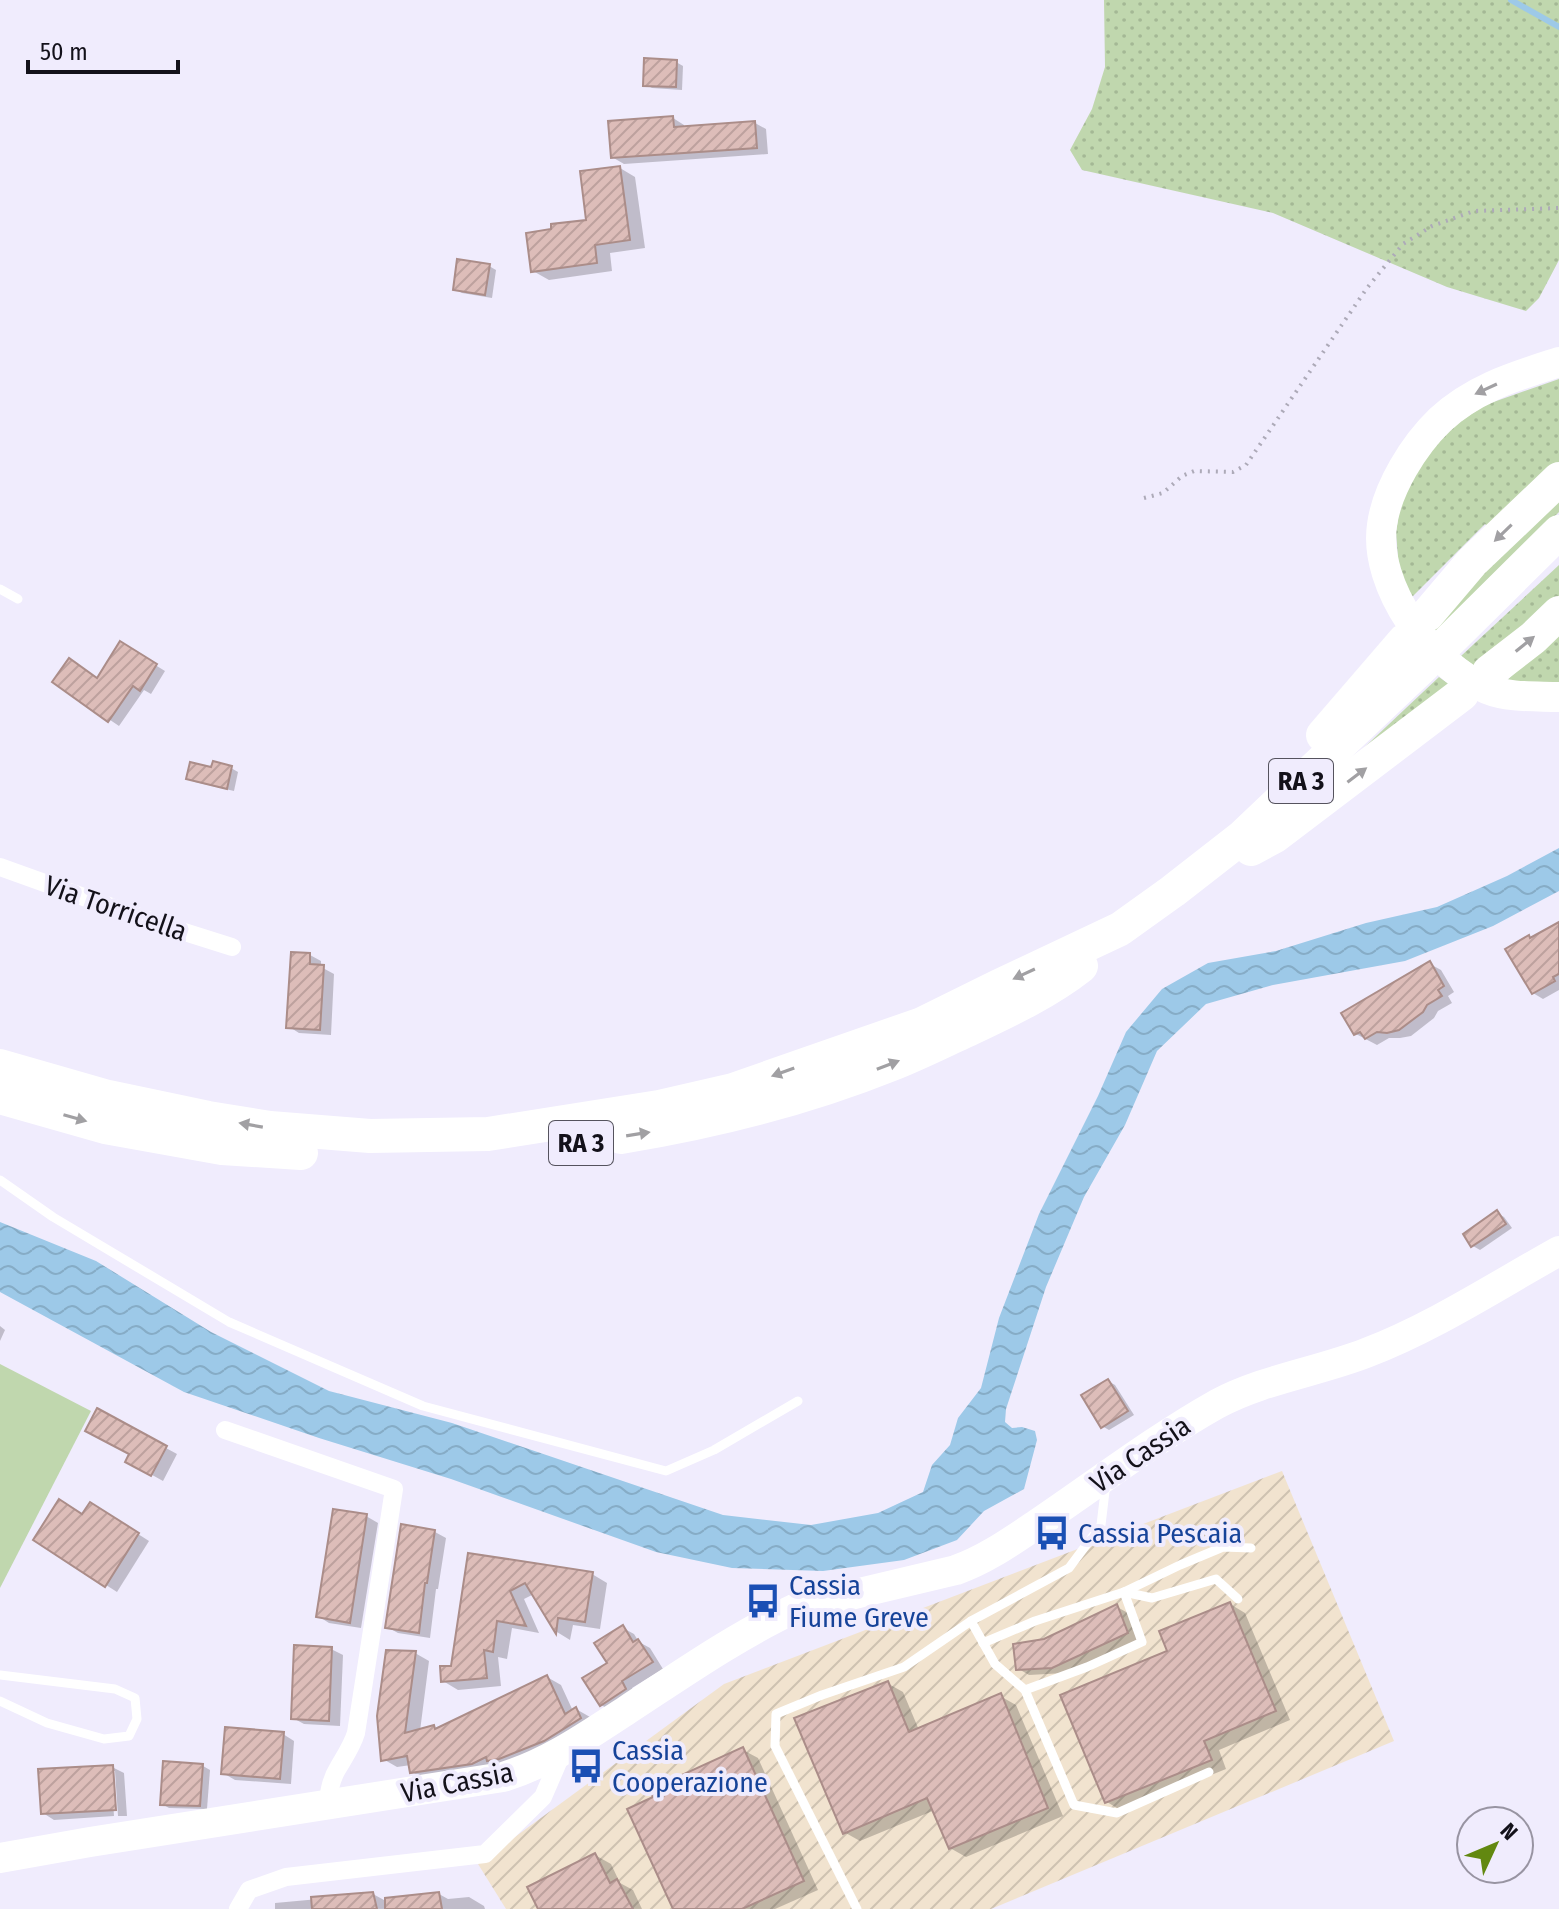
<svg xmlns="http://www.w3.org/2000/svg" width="1559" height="1909" font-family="'Fira Sans Condensed',sans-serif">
  <defs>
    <pattern id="industrial-furrows" width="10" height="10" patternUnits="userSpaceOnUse" patternTransform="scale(2)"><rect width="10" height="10" fill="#f1e3cf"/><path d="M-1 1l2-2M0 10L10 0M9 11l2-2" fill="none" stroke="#cec2b1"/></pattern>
    <pattern id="grass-dots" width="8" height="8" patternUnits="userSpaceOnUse" patternTransform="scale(2)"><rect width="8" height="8" fill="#c0d7ae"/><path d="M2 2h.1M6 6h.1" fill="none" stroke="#a4b895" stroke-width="1.8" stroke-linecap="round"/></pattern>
    <pattern id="water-waves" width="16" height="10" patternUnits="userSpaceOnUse" patternTransform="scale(2)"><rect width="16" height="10" fill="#9dc9e8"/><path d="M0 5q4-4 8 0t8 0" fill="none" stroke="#86acc6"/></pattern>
    <pattern id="building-hatch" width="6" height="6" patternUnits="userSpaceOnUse" patternTransform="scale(2)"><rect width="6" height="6" fill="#ddbdb9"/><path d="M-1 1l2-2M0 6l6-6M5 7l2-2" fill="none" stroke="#bda19e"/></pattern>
  </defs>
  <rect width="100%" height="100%" fill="#f0ecfd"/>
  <path fill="url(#industrial-furrows)" d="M 1282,1471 L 1394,1741 L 991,1909 L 506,1909 L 478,1864 L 724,1684 Z"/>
  <g fill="url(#grass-dots)">
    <path d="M 1104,0 L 1559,0 L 1559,260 L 1539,298 L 1526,311 L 1447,287 L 1273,213 L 1082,170 L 1070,150 L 1092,109 L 1105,67 Z"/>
    <path d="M 1559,379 L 1559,466 L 1489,527 L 1485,524 L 1412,597 L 1399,570 L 1396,532 L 1401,501 L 1417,465 L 1441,434 L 1485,405 Z"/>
    <path d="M 1559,495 L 1559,512 L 1437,632 L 1432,626 Z"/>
    <path d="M 1559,565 L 1559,604 L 1480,670 L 1461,656 Z"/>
    <path d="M 1559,632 L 1559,684 L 1505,682 Z"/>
    <path d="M 1439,677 L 1457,690 L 1353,758 Z"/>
  </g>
  <path fill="#c0d7ae" d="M 0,1364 L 91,1411 L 0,1588 Z"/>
  <path fill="url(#water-waves)" d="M 1559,848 L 1559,891 L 1493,926 L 1405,961 L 1273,985 L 1206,1004 L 1157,1051 L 1125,1125 L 1084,1197 L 1046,1287 L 1006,1409 L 1005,1422 L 1012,1428 L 1022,1427 L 1035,1431 L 1037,1440 L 1024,1489 L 984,1511 L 957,1540 L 904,1560 L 823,1571 L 732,1568 L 656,1552 L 451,1479 L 319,1438 L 184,1392 L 0,1292 L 0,1222 L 96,1261 L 211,1332 L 329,1391 L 452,1423 L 723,1515 L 811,1525 L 878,1513 L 923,1492 L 932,1465 L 950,1445 L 958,1418 L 981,1388 L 999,1318 L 1039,1214 L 1098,1096 L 1126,1032 L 1162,989 L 1208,963 L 1276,951 L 1366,923 L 1437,907 L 1507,876 Z"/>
  <g fill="#0003">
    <path d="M 676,62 L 683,66 L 682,90 L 652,88 L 645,84 Z"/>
    <path d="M 673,118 L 684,125 L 684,128 L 755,123 L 766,129 L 768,154 L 624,164 L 612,157 Z"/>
    <path d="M 620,168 L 635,177 L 645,248 L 610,253 L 612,271 L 549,280 L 533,271 L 589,221 Z"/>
    <path d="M 489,266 L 496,270 L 492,298 L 462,293 L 455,289 Z"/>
    <path d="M 121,644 L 165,671 L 151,694 L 144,690 L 119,726 L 54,682 L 98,680 Z"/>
    <path d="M 231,768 L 238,772 L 234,791 L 195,782 L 188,778 L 213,770 Z"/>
    <path d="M 1559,924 L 1559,990 L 1543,999 L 1533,993 L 1532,939 Z"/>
    <path d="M 310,955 L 321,961 L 321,967 L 334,974 L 331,1035 L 299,1033 L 288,1026 Z"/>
    <path d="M 1430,964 L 1441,970 L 1454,992 L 1448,996 L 1452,1003 L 1438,1011 L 1434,1018 L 1411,1036 L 1400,1038 L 1389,1038 L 1377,1045 L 1356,1034 Z"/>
    <path d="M 1497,1213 L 1504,1217 L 1512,1228 L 1480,1250 L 1473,1246 Z"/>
    <path d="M 0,1326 L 5,1330 L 0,1341 Z"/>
    <path d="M 1108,1381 L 1115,1385 L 1134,1415 L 1109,1430 L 1102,1426 Z"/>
    <path d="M 98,1411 L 177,1454 L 163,1481 L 127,1461 L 131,1454 Z"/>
    <path d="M 102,1511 L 149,1541 L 117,1592 L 106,1585 L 83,1517 Z"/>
    <path d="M 366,1516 L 378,1523 L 361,1628 L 329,1623 L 318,1616 Z"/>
    <path d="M 435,1532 L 446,1538 L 438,1589 L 436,1589 L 430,1638 L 398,1633 L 387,1627 Z"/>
    <path d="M 470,1555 L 592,1574 L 607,1583 L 600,1629 L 573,1625 L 570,1640 L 557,1632 L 534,1594 L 524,1599 L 539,1633 L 512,1628 L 507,1659 L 498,1657 L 501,1686 L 458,1690 L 443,1681 L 453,1668 Z"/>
    <path d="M 1230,1604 L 1245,1613 L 1290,1720 L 1219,1750 L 1226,1769 L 1122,1811 L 1107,1802 L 1170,1652 Z"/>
    <path d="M 1117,1607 L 1128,1613 L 1138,1640 L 1065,1673 L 1029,1675 L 1017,1668 L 1044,1641 Z"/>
    <path d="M 623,1628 L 634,1634 L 639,1642 L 650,1648 L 663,1669 L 632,1688 L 637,1696 L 612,1711 L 601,1705 L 610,1663 Z"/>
    <path d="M 331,1649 L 343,1655 L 340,1726 L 304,1724 L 293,1718 Z"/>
    <path d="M 415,1653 L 429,1661 L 420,1731 L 434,1727 L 438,1730 L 547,1677 L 561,1685 L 573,1711 L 576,1709 L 590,1717 L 513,1766 L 426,1780 L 412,1772 L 411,1765 L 397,1767 L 383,1759 Z"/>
    <path d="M 887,1683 L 903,1692 L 919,1730 L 1000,1696 L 1016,1705 L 1063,1816 L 966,1857 L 950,1848 L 935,1810 L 860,1841 L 844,1832 Z"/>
    <path d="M 283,1734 L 294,1741 L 291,1784 L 235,1780 L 223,1773 Z"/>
    <path d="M 743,1750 L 758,1758 L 818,1890 L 775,1909 L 675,1909 Z"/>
    <path d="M 203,1766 L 210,1770 L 207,1809 L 169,1808 L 162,1804 Z"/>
    <path d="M 112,1767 L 124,1773 L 127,1816 L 118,1816 L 115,1771 L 111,1771 L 114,1816 L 54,1820 L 43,1813 Z"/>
    <path d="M 595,1855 L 611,1864 L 620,1883 L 633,1890 L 642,1909 L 540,1909 Z"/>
    <path d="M 373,1894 L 384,1900 L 439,1894 L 448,1899 L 469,1897 L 484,1906 L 485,1909 L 275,1909 L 275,1903 Z"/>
  </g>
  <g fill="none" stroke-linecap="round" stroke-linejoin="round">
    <path stroke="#9dc9e8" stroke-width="6" d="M 1511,0 L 1559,27"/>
  </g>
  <g fill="url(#building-hatch)" stroke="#ab8d89" stroke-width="2">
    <path d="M 644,58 L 677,60 L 676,87 L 643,86 Z"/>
    <path d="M 673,116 L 674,127 L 755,121 L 757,148 L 611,158 L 608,121 Z"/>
    <path d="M 620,166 L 630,240 L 595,245 L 597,263 L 531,272 L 526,233 L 551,229 L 551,224 L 586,220 L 580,171 Z"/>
    <path d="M 457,259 L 490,264 L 485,295 L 453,290 Z"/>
    <path d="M 120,641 L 157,664 L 140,691 L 133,686 L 108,722 L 52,682 L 69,658 L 97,678 Z"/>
    <path d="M 213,761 L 232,766 L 227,789 L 186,779 L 190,762 L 211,767 Z"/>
    <path d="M 1559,922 L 1559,974 L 1553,977 L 1555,981 L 1532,994 L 1505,949 L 1529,935 L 1530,938 Z"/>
    <path d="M 291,952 L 310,953 L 310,964 L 324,965 L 320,1030 L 286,1028 Z"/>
    <path d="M 1430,961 L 1444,986 L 1438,990 L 1442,996 L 1427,1005 L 1423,1012 L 1399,1030 L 1387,1033 L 1377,1032 L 1365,1039 L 1360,1032 L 1354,1035 L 1341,1013 Z"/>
    <path d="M 1497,1210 L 1506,1224 L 1471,1247 L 1463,1234 Z"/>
    <path d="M 1108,1379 L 1128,1411 L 1101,1428 L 1081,1395 Z"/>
    <path d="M 97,1408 L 167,1446 L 151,1476 L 125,1462 L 129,1454 L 85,1431 Z"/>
    <path d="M 59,1499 L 82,1514 L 90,1502 L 139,1533 L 105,1587 L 33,1540 Z"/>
    <path d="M 333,1509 L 367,1514 L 350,1623 L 316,1617 Z"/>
    <path d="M 401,1524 L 435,1530 L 427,1583 L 425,1583 L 419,1633 L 385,1628 Z"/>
    <path d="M 468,1553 L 593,1572 L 585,1622 L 558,1618 L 556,1634 L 525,1583 L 510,1591 L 526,1626 L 497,1621 L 493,1652 L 484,1650 L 487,1678 L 441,1682 L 440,1666 L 451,1666 Z"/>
    <path d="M 1230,1602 L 1276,1711 L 1204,1741 L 1212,1760 L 1105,1803 L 1060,1695 L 1167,1651 L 1159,1631 Z"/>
    <path d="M 1117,1604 L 1128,1633 L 1052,1668 L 1016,1670 L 1013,1644 L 1044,1639 Z"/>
    <path d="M 623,1625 L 633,1642 L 638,1639 L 653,1662 L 622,1681 L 626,1689 L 600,1706 L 582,1678 L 607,1663 L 594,1643 Z"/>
    <path d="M 294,1645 L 332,1647 L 329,1721 L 291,1719 Z"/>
    <path d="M 386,1650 L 416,1651 L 405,1733 L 434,1725 L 435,1729 L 547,1675 L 565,1714 L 576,1707 L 581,1718 L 544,1741 L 499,1759 L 487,1761 L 486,1757 L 472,1764 L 410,1773 L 407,1756 L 381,1761 L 377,1716 Z"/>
    <path d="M 888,1681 L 909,1732 L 1001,1693 L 1048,1808 L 949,1849 L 927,1798 L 843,1834 L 794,1718 Z"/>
    <path d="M 225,1727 L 284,1732 L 280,1779 L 221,1774 Z"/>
    <path d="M 743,1747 L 804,1881 L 742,1909 L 673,1909 L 627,1809 L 653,1797 L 649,1790 Z"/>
    <path d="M 163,1761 L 203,1764 L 200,1806 L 160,1805 Z"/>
    <path d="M 113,1765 L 116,1810 L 41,1814 L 38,1769 Z"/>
    <path d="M 595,1853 L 610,1883 L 617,1879 L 633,1909 L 538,1909 L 527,1887 Z"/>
    <path d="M 373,1892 L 377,1909 L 312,1909 L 311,1897 Z"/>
    <path d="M 439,1892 L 442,1909 L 385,1909 L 385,1898 Z"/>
  </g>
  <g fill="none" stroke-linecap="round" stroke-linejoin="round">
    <path stroke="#adaab8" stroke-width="4" stroke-dasharray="2 6" stroke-linecap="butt" d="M 1144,498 L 1163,493 L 1182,476 L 1194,471 L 1233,472 L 1246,465 L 1367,288 L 1403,244 L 1432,226 L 1474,211 L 1559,208"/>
    <g stroke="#fff" stroke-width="9">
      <path d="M 0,589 L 18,599"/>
      <path d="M 0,1180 L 53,1217 L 229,1322 L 423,1406 L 666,1471 L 714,1450 L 798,1401"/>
      <path d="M 1106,1483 L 1101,1525 L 1069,1568 L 971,1621 L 995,1664 L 1025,1690 L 1074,1805 L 1117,1813 L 1209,1772"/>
      <path d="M 1124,1592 L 1180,1565 L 1223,1547 L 1251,1548"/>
      <path d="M 1124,1592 L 1152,1598 L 1216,1579 L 1238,1599"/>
      <path d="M 983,1643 L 1035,1621 L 1124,1592 L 1142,1642 L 1087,1667 L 1025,1690"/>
      <path d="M 0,1675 L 115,1689 L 135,1698 L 137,1719 L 129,1736 L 104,1739 L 47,1723 L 0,1701"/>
      <path d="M 857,1909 L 775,1746 L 776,1714 L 822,1695 L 904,1667 L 971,1621"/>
    </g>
    <g stroke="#fff" stroke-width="18">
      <path d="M 0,867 L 156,923 L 232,947"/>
      <path d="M 225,1430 L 394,1489 L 356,1733 C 352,1746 345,1756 338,1768 C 331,1779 329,1792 327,1805"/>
      <path d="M 238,1909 L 249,1890 L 286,1877 L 485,1854 L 543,1797 L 562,1753"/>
    </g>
    <g stroke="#fff" stroke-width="30">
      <path d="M 1559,362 C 1516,376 1474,388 1440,420 C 1414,445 1387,488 1382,525 C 1373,586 1431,666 1487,689 C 1509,698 1536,696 1559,697"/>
      <path d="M 0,1858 L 90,1842 L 503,1777 C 549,1763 587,1736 627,1710 C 682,1674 736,1636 796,1608 L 956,1570 C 987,1559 1013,1540 1040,1522 C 1099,1482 1155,1439 1217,1404 C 1264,1379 1317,1372 1366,1353 C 1434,1327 1496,1286 1559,1251"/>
    </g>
    <g stroke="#fff" stroke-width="34">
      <path d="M 1427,615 L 1472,562 L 1559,479"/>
      <path d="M 1449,641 L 1559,532"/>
      <path d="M 1489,672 L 1533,638 L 1559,613"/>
      <path d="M 1323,735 L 1404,641"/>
      <path d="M 1251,849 L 1275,836 L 1462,694"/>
      <path d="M 0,1066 L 108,1097 L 208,1118 L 270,1128 L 370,1136 L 488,1134 L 659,1107 L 733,1090 L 922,1024 L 999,986 L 1120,929 L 1173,891 L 1241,838 L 1424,665"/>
      <path d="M 0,1097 L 105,1127 L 222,1148 L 301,1153"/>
      <path d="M 621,1137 C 713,1122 805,1099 892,1064 C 915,1055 937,1044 959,1034 C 1001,1014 1044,995 1081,966"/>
    </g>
  </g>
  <defs><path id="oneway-solid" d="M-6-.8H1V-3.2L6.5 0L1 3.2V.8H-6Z" transform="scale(2)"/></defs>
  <g fill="#a1a0a3">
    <use href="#oneway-solid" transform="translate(1486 389) rotate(155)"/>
    <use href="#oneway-solid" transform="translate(1503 533) rotate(136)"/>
    <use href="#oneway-solid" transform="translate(1525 644) rotate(-39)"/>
    <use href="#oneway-solid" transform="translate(1357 775) rotate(-37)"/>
    <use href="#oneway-solid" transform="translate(1024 974) rotate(155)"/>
    <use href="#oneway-solid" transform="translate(888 1065) rotate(-21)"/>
    <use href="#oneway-solid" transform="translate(783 1072) rotate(160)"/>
    <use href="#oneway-solid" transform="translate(75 1118) rotate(16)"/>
    <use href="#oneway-solid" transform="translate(251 1125) rotate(-170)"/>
    <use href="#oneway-solid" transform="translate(638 1134) rotate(-9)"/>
  </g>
  <defs>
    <g id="bus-bare" transform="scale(2.76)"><path d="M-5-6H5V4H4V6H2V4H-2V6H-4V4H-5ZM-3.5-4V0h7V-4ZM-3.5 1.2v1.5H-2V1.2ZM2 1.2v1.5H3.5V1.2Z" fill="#1a4fb4" stroke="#f0ecfd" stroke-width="2.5" paint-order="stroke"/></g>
  </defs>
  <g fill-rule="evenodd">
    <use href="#bus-bare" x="1052" y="1533"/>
    <use href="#bus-bare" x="763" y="1601"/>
    <use href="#bus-bare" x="586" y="1766"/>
  </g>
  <g text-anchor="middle" stroke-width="8" stroke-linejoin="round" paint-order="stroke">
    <g fill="#f0ecfd" stroke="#55535e" stroke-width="2">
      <rect x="1269" y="759" width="64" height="44" rx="6"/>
      <rect x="549" y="1121" width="64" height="44" rx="6"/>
    </g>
    <g font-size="26" font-weight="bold" fill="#13111a">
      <text x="1301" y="790">RA 3</text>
      <text x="581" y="1152">RA 3</text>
    </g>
    <g font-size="28" fill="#13111a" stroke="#f0ecfd">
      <text transform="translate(116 908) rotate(19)" y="10">Via Torricella</text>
      <text transform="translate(1140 1454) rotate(-34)" y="10">Via Cassia</text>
      <text transform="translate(457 1782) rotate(-11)" y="10">Via Cassia</text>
    </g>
    <g font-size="28" fill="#164399" stroke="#f0ecfd" text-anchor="start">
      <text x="1078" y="1543">Cassia Pescaia</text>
      <text x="789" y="1595">Cassia<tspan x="789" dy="32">Fiume Greve</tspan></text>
      <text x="612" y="1760">Cassia<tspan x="612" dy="32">Cooperazione</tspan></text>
    </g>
  </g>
  <g transform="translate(1495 1845) rotate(46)"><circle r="38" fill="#f0ecfd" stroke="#9894a2" stroke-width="2"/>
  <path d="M0-6L14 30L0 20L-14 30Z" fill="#628810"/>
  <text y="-12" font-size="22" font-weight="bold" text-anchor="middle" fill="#13111a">N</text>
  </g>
  <path d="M28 60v12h150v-12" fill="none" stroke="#13111a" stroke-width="4"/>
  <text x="40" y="60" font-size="24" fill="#13111a" stroke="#f0ecfd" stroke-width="6" paint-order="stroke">50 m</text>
</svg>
